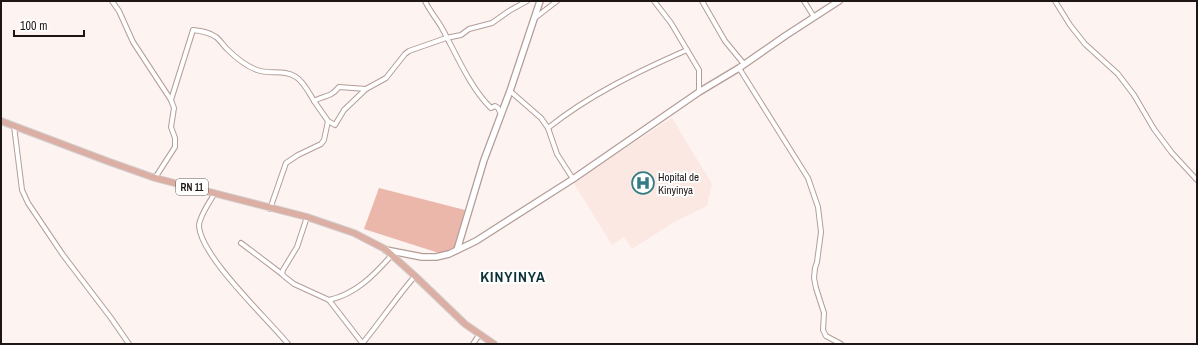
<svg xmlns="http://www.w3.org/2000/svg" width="1198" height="345" font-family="'Archivo Narrow',sans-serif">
  <rect width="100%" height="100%" fill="#fdf3f1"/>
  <path fill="#fce8e3" d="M 672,118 L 712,184 L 707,206 L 674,222 L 632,249 L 624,237 L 612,245 L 573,182 Z"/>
  <path fill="#ebb7ab" d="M 379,188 L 465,210 L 454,248 L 442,254 L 364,229 Z"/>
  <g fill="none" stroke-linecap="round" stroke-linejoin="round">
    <g stroke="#b49d98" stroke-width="6">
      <g id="street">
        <path d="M 112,1 L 119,11 L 133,42 L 171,100 L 174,108 L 171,127 L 175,138 L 175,147 L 155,178"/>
        <path d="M 425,1 C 430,12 438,20 443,30 C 456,54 471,89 491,108 L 495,106 L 498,108 L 501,114"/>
        <path d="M 654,1 L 671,23 L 699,70 L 699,92"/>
        <path d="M 702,1 L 725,41 L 744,64"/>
        <path d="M 804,1 L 814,17"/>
        <path d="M 1055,1 L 1070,25 L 1085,44 L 1118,74 L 1134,95 L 1154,129 L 1172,153 L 1197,180"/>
        <path d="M 535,18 L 557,1"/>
        <path d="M 739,68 L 808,178 L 818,207 L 821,232 L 817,262 L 815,268 L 814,278 L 816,288 L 824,313 L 823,330 L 826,336 L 841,344"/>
        <path d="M 510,91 L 541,118 L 548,128 L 557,154 L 573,179"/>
        <path d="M 171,100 L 193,30 C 201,31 209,32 216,37 C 220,40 223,45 227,49 C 235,57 246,66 257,70 C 270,75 284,69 296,77 C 304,82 309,93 314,101 C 325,95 330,98 339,87 L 366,89 L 386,78 L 405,54 L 409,51 L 446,38 L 461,35 L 469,29 L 492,23 L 509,11 L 527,1"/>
        <path d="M 314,101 L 328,121 L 335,125 L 344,110 L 366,89"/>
        <path d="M 14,126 L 22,190 L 28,203 L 63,255 L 111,318 L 129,344"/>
        <path d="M 548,128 C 589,95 639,71 687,50"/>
        <path d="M 215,193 C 210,201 199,217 199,226 C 201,257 267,318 288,344"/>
        <path d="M 270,209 L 286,163 L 298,155 L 321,144 L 324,140 L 328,121"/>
        <path d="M 307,217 L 297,247 L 283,270 L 282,274 L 285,277 L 294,284 L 329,300 L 363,344"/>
        <path d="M 241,243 L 282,274"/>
        <path d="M 329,300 C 356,294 374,275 391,256"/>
        <path d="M 362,344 C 380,322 396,298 415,276"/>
        <path d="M 473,344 L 479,335"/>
      </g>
    </g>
    <g stroke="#b49d98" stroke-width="8">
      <g id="secondary">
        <path d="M 386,250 L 422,257 L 436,257 L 449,254 L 476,241 L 573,179 L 699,92 L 739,68 L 785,36 L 839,1"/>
        <path d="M 457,250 L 484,160 L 510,91 L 540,1"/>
      </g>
    </g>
    <g stroke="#d2d0d0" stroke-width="8">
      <path id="primary" d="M 1,121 L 107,161 L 155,178 L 307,217 L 354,233 L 385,249 L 415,276 L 465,324 L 494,344"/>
    </g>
    <use href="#street" stroke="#fff" stroke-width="4"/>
    <use href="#secondary" stroke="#fff" stroke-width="5.5"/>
    <use href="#primary" stroke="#dbafa4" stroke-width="6"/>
  </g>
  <defs>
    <g id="hospital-ring" transform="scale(1.15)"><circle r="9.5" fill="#fff" stroke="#347b86" stroke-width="1.5"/><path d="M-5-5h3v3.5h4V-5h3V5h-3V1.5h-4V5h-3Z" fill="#347b86"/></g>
  </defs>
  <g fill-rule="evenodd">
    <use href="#hospital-ring" x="643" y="183"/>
  </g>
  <g text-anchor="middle" stroke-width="4" stroke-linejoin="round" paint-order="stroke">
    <rect fill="#fff" stroke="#625c5a" stroke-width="1" x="176" y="179" width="32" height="16" rx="3"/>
    <g font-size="10" font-weight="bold" fill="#1e1614">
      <text x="192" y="191">RN 11</text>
    </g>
    <g font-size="11" fill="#1e1614" stroke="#fff" text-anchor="start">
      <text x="658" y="181">Hopital de<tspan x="658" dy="13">Kinyinya</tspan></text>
    </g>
    <g font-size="15" font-weight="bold" letter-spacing="1" fill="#103338" stroke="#fff">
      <text x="513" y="282">KINYINYA</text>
    </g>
  </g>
  <rect width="1198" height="345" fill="none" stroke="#1e1614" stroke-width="4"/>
  <path d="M14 30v6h70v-6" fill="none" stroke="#1e1614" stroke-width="2"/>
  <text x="20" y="30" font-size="12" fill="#1e1614" stroke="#ffffff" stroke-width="3" paint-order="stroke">100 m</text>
</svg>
